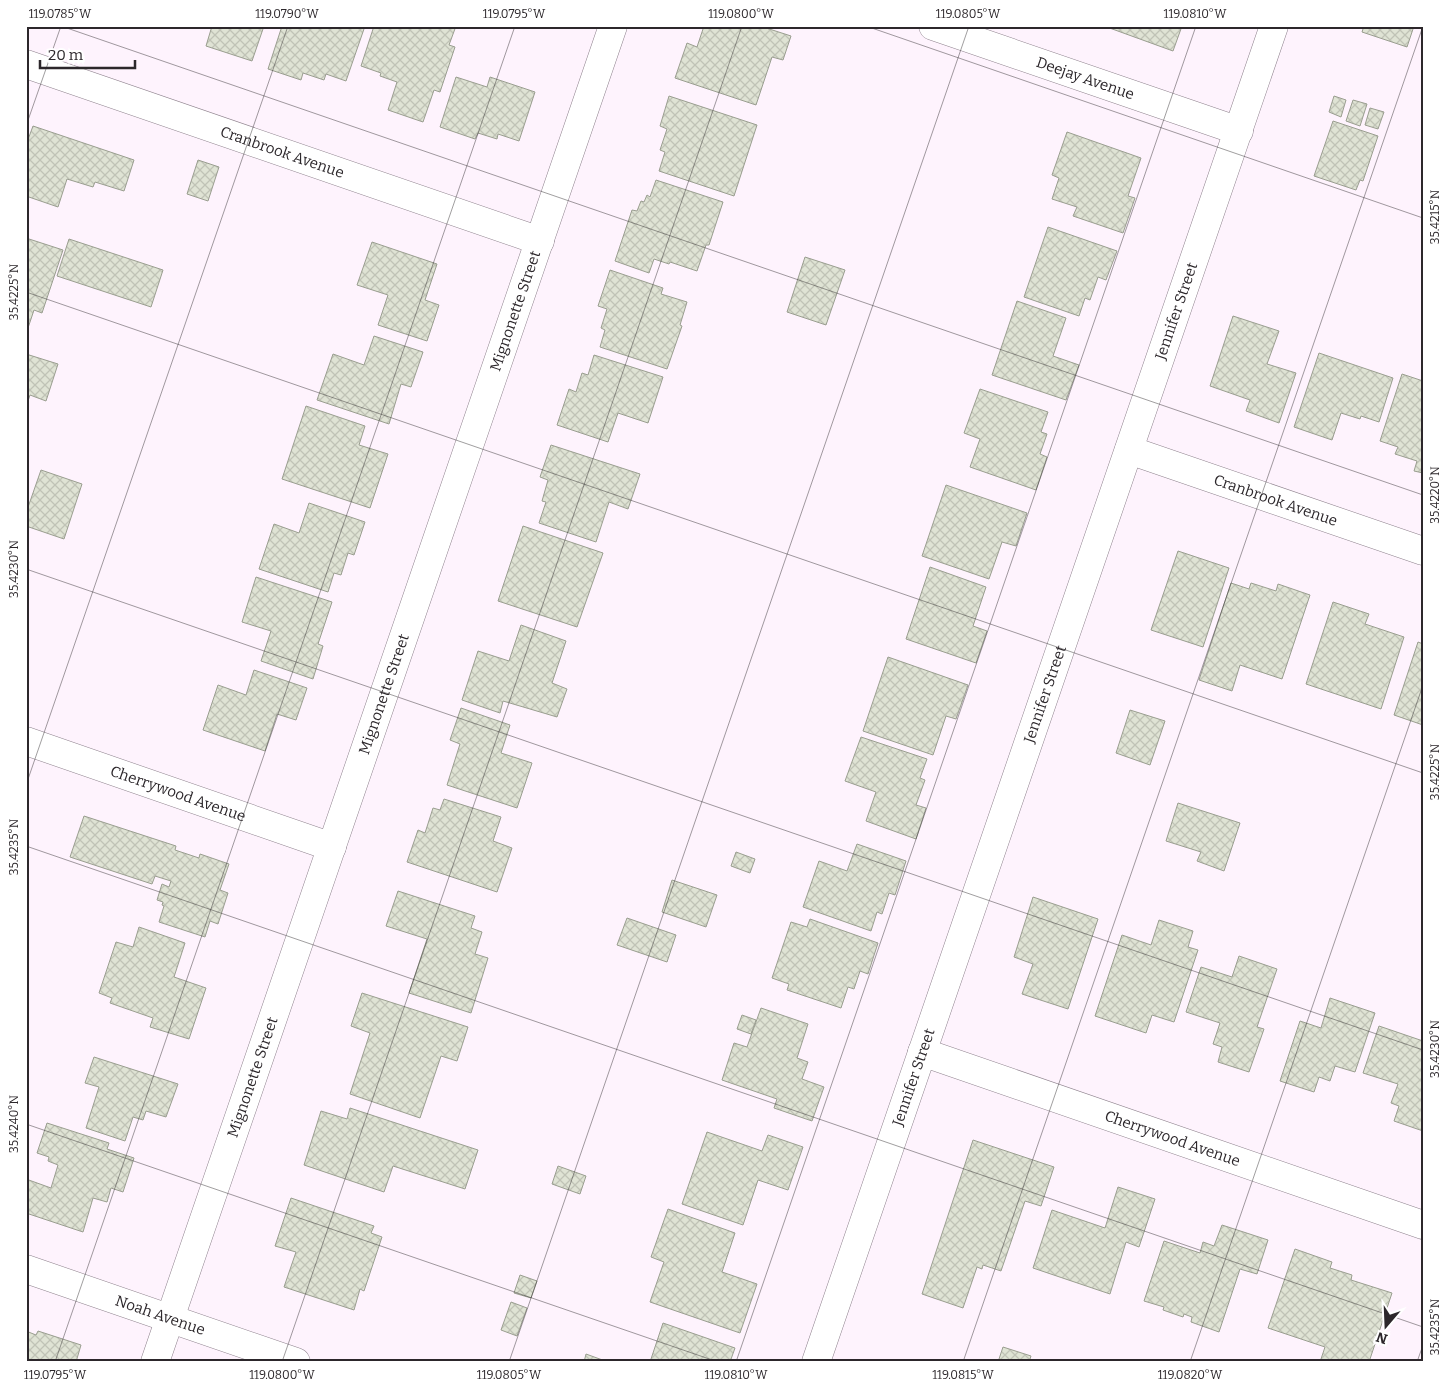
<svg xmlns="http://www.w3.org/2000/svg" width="1449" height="1388" font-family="Bitter,serif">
  <defs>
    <pattern id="building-cross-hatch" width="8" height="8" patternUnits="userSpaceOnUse" patternTransform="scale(1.25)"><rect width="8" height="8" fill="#dfe3d4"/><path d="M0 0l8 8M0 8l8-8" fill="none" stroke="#c0c3b6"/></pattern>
  </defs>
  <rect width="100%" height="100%" fill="#fef3fd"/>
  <g fill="url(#building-cross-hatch)" stroke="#9a9e90">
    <path d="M 212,26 L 264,26 L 252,61 L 206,46 Z"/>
    <path d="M 282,26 L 365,26 L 346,81 L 326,74 L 324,80 L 303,73 L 301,80 L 268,69 Z"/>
    <path d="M 374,26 L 456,26 L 449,45 L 455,47 L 440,92 L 434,90 L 423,122 L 388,110 L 397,82 L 380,76 L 381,73 L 361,66 Z"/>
    <path d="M 704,26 L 760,26 L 791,36 L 783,60 L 772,57 L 756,105 L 675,78 L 687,43 L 697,47 Z"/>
    <path d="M 1104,26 L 1182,26 L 1173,51 Z"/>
    <path d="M 1364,26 L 1414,26 L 1407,47 L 1362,32 Z"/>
    <path d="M 456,77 L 487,87 L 490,77 L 535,92 L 519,141 L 498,134 L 497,139 L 478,133 L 475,139 L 440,127 Z"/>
    <path d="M 669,96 L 757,125 L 734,196 L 659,171 L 665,152 L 660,150 L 667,129 L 660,126 Z"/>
    <path d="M 1334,96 L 1346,100 L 1341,117 L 1329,112 Z"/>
    <path d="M 1353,100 L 1367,104 L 1360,126 L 1346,121 Z"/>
    <path d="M 1370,108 L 1384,112 L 1378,129 L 1365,125 Z"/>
    <path d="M 1333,121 L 1378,136 L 1363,181 L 1360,180 L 1356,190 L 1314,176 Z"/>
    <path d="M 33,126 L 134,160 L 124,191 L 95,182 L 93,187 L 67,179 L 58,207 L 26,196 L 26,145 Z"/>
    <path d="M 1067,132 L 1141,158 L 1128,196 L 1135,198 L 1123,233 L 1073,216 L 1077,207 L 1052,199 L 1059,178 L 1052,175 Z"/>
    <path d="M 198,160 L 219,167 L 208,201 L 187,194 Z"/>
    <path d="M 656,180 L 723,202 L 709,245 L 706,245 L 697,271 L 670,262 L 669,264 L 654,259 L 649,273 L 615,261 L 632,210 L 637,211 L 641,201 L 644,202 L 647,195 L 650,197 Z"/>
    <path d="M 1048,227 L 1117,251 L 1106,280 L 1098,277 L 1090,300 L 1085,298 L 1079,316 L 1024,297 Z"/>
    <path d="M 26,238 L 63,250 L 42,313 L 34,310 L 27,331 Z"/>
    <path d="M 69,239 L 163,270 L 151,307 L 57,276 Z"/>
    <path d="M 372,242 L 437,264 L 425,300 L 439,305 L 427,341 L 378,325 L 388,295 L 357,285 Z"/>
    <path d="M 805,257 L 845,270 L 826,325 L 787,312 Z"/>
    <path d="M 610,270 L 663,288 L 661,294 L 687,302 L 680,325 L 682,326 L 667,369 L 600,347 L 605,330 L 601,328 L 607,309 L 598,306 Z"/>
    <path d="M 1017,301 L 1066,318 L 1053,356 L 1079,365 L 1066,400 L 992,375 Z"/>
    <path d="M 1233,316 L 1279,331 L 1267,364 L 1296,373 L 1279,423 L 1246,411 L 1250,400 L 1210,386 Z"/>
    <path d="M 374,336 L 423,352 L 411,387 L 401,384 L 389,424 L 317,400 L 333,354 L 364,365 Z"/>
    <path d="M 1319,353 L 1393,378 L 1379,422 L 1361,416 L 1360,419 L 1341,413 L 1332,440 L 1294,427 Z"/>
    <path d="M 26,354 L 58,364 L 46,401 L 30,395 L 26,407 Z"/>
    <path d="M 594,355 L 663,377 L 648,423 L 618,413 L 608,442 L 557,425 L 569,389 L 576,392 L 582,373 L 588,375 Z"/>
    <path d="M 1402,374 L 1423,381 L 1423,473 L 1414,471 L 1417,461 L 1395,454 L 1398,447 L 1380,441 Z"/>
    <path d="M 980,389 L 1048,412 L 1041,432 L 1047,434 L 1040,454 L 1047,457 L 1036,490 L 970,467 L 980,439 L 964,433 Z"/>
    <path d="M 306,406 L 365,426 L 359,445 L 388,454 L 370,508 L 282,479 Z"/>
    <path d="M 551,445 L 640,474 L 628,509 L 609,502 L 596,542 L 539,523 L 546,502 L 542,501 L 548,480 L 540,477 Z"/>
    <path d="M 41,470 L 82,484 L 64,539 L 26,526 L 26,513 Z"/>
    <path d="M 946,485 L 1027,513 L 1016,546 L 1002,542 L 989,579 L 922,556 Z"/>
    <path d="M 309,503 L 365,522 L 354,555 L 348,553 L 341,575 L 334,573 L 328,592 L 259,569 L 274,524 L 299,533 Z"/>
    <path d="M 523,526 L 603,553 L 577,627 L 498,601 Z"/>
    <path d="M 1178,551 L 1229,568 L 1203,647 L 1151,630 Z"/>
    <path d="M 930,567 L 986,587 L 973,626 L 987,631 L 976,663 L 906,639 Z"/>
    <path d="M 256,577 L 332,602 L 318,644 L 323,646 L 313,679 L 261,661 L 271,631 L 242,622 Z"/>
    <path d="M 1231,583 L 1249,589 L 1251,583 L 1276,591 L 1278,584 L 1310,595 L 1282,679 L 1240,665 L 1232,691 L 1199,680 Z"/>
    <path d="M 1333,602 L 1369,614 L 1365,624 L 1404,637 L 1381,709 L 1306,684 Z"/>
    <path d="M 521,625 L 566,641 L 552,683 L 567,689 L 557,717 L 503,701 L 500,713 L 462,700 L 478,651 L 509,661 Z"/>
    <path d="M 1418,642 L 1423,644 L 1423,725 L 1394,715 Z"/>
    <path d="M 888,657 L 968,685 L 956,719 L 946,716 L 933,755 L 863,731 Z"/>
    <path d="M 254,670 L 307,688 L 296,720 L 277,714 L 265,751 L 203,730 L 218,685 L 246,695 Z"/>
    <path d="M 461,708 L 510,725 L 501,753 L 532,763 L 517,808 L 447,785 L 460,744 L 450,740 Z"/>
    <path d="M 1130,710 L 1165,721 L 1150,765 L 1116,753 Z"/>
    <path d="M 861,737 L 927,759 L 920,778 L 925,780 L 916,805 L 926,808 L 916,839 L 866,821 L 876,792 L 845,781 Z"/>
    <path d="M 444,799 L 501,817 L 493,841 L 512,848 L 497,892 L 407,862 L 418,830 L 425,833 L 433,808 L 440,810 Z"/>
    <path d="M 1178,803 L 1240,823 L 1224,871 L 1197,861 L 1201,852 L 1166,841 Z"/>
    <path d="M 84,816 L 176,846 L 175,850 L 199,858 L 200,854 L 229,864 L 220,890 L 228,893 L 218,924 L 210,921 L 205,937 L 159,922 L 164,906 L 162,905 L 163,902 L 157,900 L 162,884 L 169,887 L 171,881 L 155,876 L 152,884 L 70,857 Z"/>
    <path d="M 857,844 L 906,861 L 895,895 L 889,893 L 882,914 L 877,912 L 871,931 L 803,907 L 819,861 L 847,871 Z"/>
    <path d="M 736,852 L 755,859 L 750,873 L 731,866 Z"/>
    <path d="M 672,880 L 717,895 L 706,927 L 662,912 Z"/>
    <path d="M 398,891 L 475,916 L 471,928 L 482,932 L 475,954 L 488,958 L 471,1013 L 409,993 L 427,939 L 386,926 Z"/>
    <path d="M 1033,897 L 1098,919 L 1068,1009 L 1022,994 L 1033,964 L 1014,957 Z"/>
    <path d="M 627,918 L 676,935 L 667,962 L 617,945 Z"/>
    <path d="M 810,919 L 878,943 L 868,974 L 860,971 L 854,989 L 848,987 L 841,1008 L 787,990 L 789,984 L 772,978 L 791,922 L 807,927 Z"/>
    <path d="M 1159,920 L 1193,931 L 1188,947 L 1198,950 L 1174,1022 L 1152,1015 L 1146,1033 L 1095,1016 L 1122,935 L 1151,945 Z"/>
    <path d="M 139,927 L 185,943 L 174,977 L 206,988 L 189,1039 L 150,1027 L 153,1018 L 110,1003 L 112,998 L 99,993 L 116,942 L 133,947 Z"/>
    <path d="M 1239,956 L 1277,969 L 1257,1027 L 1264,1029 L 1249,1072 L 1218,1062 L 1222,1047 L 1213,1044 L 1220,1023 L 1186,1012 L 1201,967 L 1232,977 Z"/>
    <path d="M 362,993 L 468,1027 L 457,1061 L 441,1056 L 420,1118 L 350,1094 L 370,1033 L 351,1026 Z"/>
    <path d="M 1330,998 L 1375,1013 L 1355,1072 L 1335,1066 L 1330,1081 L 1319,1077 L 1314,1092 L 1280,1081 L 1300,1021 L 1321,1028 Z"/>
    <path d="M 761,1008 L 808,1024 L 797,1058 L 808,1062 L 802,1079 L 824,1087 L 812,1121 L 774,1108 L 777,1099 L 722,1080 L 734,1043 L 747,1047 Z"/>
    <path d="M 742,1015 L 756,1020 L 751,1034 L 737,1029 Z"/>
    <path d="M 1379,1026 L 1423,1041 L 1423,1131 L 1394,1121 L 1399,1106 L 1391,1103 L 1398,1084 L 1363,1073 Z"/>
    <path d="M 94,1057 L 178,1084 L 166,1117 L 146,1111 L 143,1120 L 133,1117 L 125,1141 L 86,1128 L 99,1087 L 85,1083 Z"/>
    <path d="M 350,1108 L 478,1150 L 465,1189 L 393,1166 L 384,1192 L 304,1165 L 321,1111 L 347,1119 Z"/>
    <path d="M 47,1123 L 109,1143 L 107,1149 L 134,1158 L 123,1192 L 111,1188 L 107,1202 L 93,1198 L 83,1232 L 26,1213 L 26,1179 L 51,1188 L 58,1165 L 48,1161 L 49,1157 L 37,1153 Z"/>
    <path d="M 707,1132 L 762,1151 L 768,1135 L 803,1147 L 788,1190 L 758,1180 L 743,1225 L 682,1204 Z"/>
    <path d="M 973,1140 L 1054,1167 L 1041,1206 L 1025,1201 L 1001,1271 L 983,1265 L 982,1269 L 977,1267 L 963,1308 L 922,1294 Z"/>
    <path d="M 558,1166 L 586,1176 L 580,1194 L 552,1184 Z"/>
    <path d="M 1118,1187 L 1155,1199 L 1139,1247 L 1126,1242 L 1110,1294 L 1033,1268 L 1052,1210 L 1105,1228 Z"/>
    <path d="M 291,1198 L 374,1226 L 371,1233 L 382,1237 L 364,1291 L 360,1289 L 354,1310 L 284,1287 L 296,1252 L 275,1246 Z"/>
    <path d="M 668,1209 L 735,1233 L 722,1272 L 757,1284 L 740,1333 L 650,1302 L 664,1262 L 651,1257 Z"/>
    <path d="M 1222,1225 L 1268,1240 L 1257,1274 L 1240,1269 L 1219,1332 L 1191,1322 L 1192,1317 L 1184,1314 L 1183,1317 L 1163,1310 L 1164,1307 L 1144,1301 L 1164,1241 L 1200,1253 L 1203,1242 L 1214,1246 Z"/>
    <path d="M 1295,1249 L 1332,1262 L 1330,1268 L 1352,1275 L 1351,1280 L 1392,1293 L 1369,1362 L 1328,1362 L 1321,1359 L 1325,1347 L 1268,1328 Z"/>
    <path d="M 520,1275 L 537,1281 L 531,1298 L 514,1293 Z"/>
    <path d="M 511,1302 L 527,1308 L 517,1336 L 501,1330 Z"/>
    <path d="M 663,1323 L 735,1348 L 730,1362 L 650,1362 Z"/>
    <path d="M 26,1331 L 36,1335 L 38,1331 L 81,1345 L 76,1362 L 26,1362 Z"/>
    <path d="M 1003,1347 L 1031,1356 L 1029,1362 L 998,1362 Z"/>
    <path d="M 586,1354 L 608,1362 L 584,1362 Z"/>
  </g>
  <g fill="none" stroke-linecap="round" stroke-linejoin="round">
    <g stroke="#8f838e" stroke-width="29">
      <g id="street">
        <path id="s1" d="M 933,26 L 1239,131"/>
        <path id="s2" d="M 26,64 L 540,241"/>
        <path id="s3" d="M 1129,450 L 1423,551"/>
        <path id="s4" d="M 26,741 L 332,847"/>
        <path id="s5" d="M 922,1052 L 1423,1225"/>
        <path id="s6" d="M 26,1269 L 296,1362"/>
        <path id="s7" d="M 155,1362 L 613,26"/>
        <path id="s8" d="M 816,1362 L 1274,26"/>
      </g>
    </g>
    <use href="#street" stroke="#fff" stroke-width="28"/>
  </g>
  <path fill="none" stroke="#2c272b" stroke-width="1" stroke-opacity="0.45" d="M 61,26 L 1423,495M 866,26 L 1423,218M 26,126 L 61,26M 26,292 L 1423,773M 26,569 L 1423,1050M 26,785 L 288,26M 26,846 L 1423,1327M 26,1124 L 718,1362M 55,1362 L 515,26M 282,1362 L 742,26M 509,1362 L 969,26M 736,1362 L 1196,26M 963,1362 L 1423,26M 1190,1362 L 1423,685M 1417,1362 L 1423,1345"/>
  <g text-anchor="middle" stroke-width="4" stroke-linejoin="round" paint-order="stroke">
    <g font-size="15" fill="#2c272b" stroke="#fff">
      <text dy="5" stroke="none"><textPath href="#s1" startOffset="161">Deejay Avenue</textPath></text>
      <text dy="5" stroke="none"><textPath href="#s2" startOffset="271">Cranbrook Avenue</textPath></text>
      <text dy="5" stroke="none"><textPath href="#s7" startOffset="1111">Mignonette Street</textPath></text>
      <text dy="5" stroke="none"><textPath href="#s8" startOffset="1111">Jennifer Street</textPath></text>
      <text dy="5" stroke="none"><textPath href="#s3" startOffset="155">Cranbrook Avenue</textPath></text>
      <text dy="5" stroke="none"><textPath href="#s7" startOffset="706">Mignonette Street</textPath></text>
      <text dy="5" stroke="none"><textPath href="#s8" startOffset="706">Jennifer Street</textPath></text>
      <text dy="5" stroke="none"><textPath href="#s4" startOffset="161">Cherrywood Avenue</textPath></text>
      <text dy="5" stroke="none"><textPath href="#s7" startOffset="301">Mignonette Street</textPath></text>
      <text dy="5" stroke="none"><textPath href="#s8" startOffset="301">Jennifer Street</textPath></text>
      <text dy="5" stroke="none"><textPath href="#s5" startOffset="265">Cherrywood Avenue</textPath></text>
      <text dy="5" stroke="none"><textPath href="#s6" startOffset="142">Noah Avenue</textPath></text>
    </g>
  </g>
  <rect width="1449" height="1388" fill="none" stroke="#ffffff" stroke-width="55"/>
  <g transform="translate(1386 1326) rotate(199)" stroke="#ffffff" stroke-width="4" paint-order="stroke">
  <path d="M0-4L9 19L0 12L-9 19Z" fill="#2c272b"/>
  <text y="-8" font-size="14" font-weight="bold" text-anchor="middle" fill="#2c272b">N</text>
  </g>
  <path d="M40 60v8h95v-8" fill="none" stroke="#2c272b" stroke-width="2.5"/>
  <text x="48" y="60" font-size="15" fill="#2c272b" stroke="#ffffff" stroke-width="4" paint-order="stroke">20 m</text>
  <rect x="28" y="28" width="1394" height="1332" fill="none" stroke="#2c272b" stroke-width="2"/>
  <g font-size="12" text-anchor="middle" fill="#2c272b">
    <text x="60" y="18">119.0785°W</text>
    <text x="287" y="18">119.0790°W</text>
    <text x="514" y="18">119.0795°W</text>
    <text x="741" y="18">119.0800°W</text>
    <text x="968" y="18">119.0805°W</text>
    <text x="1195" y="18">119.0810°W</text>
    <text transform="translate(1435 217) rotate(-90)" y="4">35.4215°N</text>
    <text transform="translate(14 292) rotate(-90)" y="4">35.4225°N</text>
    <text transform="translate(1435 495) rotate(-90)" y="4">35.4220°N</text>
    <text transform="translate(14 569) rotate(-90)" y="4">35.4230°N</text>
    <text transform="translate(1435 772) rotate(-90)" y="4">35.4225°N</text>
    <text transform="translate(14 847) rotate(-90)" y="4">35.4235°N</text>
    <text transform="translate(1435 1049) rotate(-90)" y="4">35.4230°N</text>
    <text transform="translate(14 1124) rotate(-90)" y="4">35.4240°N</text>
    <text transform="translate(1435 1327) rotate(-90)" y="4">35.4235°N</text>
    <text x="55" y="1379">119.0795°W</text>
    <text x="282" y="1379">119.0800°W</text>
    <text x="509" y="1379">119.0805°W</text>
    <text x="736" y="1379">119.0810°W</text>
    <text x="963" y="1379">119.0815°W</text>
    <text x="1190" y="1379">119.0820°W</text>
  </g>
</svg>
